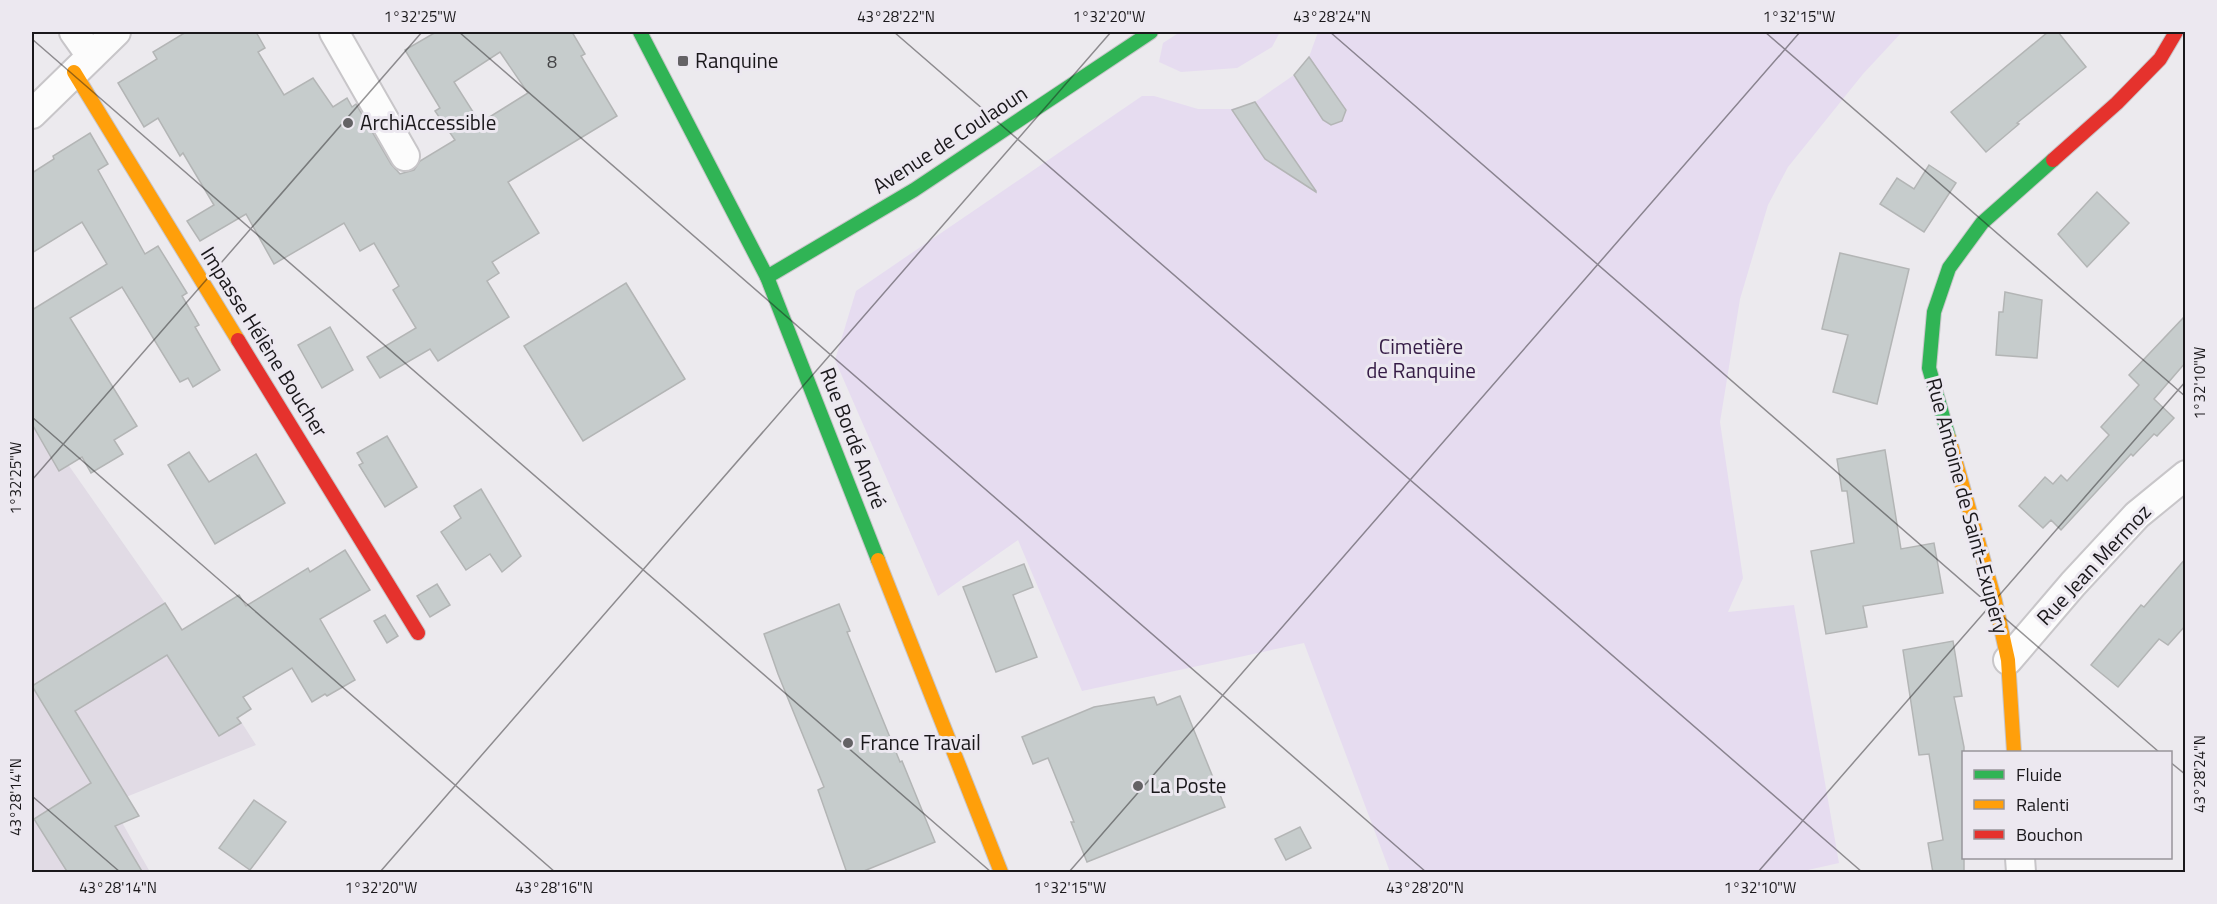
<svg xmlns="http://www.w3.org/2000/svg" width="2217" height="904" font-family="'Titillium Web',sans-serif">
  <rect width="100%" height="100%" fill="#eceaee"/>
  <path fill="#e1dbe5" d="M 32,413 L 165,603 L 256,745 L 111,803 L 150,872 L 32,872 Z"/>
  <g fill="#e6dcf0">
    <path d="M 1180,32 L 1280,32 L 1272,47 L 1237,68 L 1181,72 L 1159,62 L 1163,43 Z"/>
    <path d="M 1318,32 L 1902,32 L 1863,74 L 1788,167 L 1768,205 L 1740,299 L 1720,422 L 1743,578 L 1728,612 L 1794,605 L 1839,863 L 1799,872 L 1390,872 L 1304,643 L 1082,691 L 1018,540 L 938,596 L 835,360 L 856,291 L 1142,96 L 1154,96 L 1198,109 L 1231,109 L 1244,106 L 1255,102 L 1294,75 L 1309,57 Z"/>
  </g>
  <g fill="#c6cccc" stroke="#b3b5b5" stroke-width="1.5" fill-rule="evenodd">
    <path d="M 186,32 L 256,32 L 265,48 L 258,52 L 284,95 L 313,78 L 333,107 L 347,98 L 352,107 L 356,104 L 391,164 L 400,174 L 414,170 L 420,161 L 455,140 L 435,111 L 440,108 L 405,50 L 436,32 L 572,32 L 585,54 L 581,56 L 617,116 L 508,182 L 539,233 L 492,262 L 499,273 L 487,281 L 509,317 L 438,361 L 430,349 L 380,378 L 367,357 L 416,328 L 393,290 L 399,286 L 374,243 L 360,251 L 344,223 L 274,264 L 246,214 L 200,241 L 187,221 L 214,205 L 183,153 L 180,156 L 158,118 L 144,127 L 118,83 L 157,59 L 153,52 ZM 500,52 L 528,93 L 480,123 L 454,82 Z"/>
    <path d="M 2048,32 L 2058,32 L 2086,67 L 2017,123 L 2019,124 L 1986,152 L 1951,112 Z"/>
    <path d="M 1309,57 L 1346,110 L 1342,121 L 1331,125 L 1323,120 L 1294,75 Z"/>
    <path d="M 1255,102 L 1316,191 L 1316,192 L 1265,159 L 1232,110 Z"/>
    <path d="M 90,133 L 108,164 L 98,170 L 145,254 L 158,246 L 187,293 L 182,296 L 199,325 L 195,327 L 220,370 L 193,387 L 188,378 L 180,382 L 122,287 L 70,318 L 137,426 L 114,440 L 123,454 L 91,473 L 82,457 L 59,471 L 32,424 L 32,310 L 107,264 L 82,222 L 32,253 L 32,173 L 54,159 L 53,156 Z"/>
    <path d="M 1929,165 L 1956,183 L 1924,232 L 1880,204 L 1897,178 L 1914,189 Z"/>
    <path d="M 2097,192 L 2129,223 L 2087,267 L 2058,234 Z"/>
    <path d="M 1840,253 L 1909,269 L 1877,404 L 1833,392 L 1848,335 L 1822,329 Z"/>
    <path d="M 626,283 L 685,379 L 583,441 L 524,346 Z"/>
    <path d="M 2005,292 L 2042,300 L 2037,358 L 1996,355 L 1999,312 L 2003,312 Z"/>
    <path d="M 2186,315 L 2186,362 L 2154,399 L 2174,418 L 2157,436 L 2154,434 L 2133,456 L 2131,454 L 2061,530 L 2051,520 L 2043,528 L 2019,506 L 2045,477 L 2053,484 L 2061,475 L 2067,481 L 2109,435 L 2101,427 L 2139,385 L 2129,375 Z"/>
    <path d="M 330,327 L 353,370 L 322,388 L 298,345 Z"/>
    <path d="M 387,436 L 417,487 L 385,507 L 359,465 L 363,463 L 357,453 Z"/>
    <path d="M 1885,450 L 1901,549 L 1934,543 L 1943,593 L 1863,606 L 1867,627 L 1826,634 L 1811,551 L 1854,543 L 1847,491 L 1842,491 L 1837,459 Z"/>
    <path d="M 189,452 L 209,482 L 256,454 L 285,503 L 215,544 L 168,465 Z"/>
    <path d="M 481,489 L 521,556 L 502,572 L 490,554 L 466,570 L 441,532 L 461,518 L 454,506 Z"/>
    <path d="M 345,550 L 370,590 L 320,619 L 355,680 L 327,696 L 325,694 L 312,702 L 292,668 L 243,697 L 251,709 L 237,718 L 241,723 L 219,736 L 167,655 L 75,711 L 139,816 L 115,826 L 143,873 L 68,873 L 34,819 L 91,783 L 32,686 L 165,603 L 182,630 L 239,595 L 246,606 L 308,568 L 310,572 Z"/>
    <path d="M 2186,558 L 2186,625 L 2168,645 L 2159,639 L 2118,687 L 2091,665 L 2141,605 L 2144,607 Z"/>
    <path d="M 1024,564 L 1033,587 L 1013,595 L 1037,657 L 996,672 L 963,587 Z"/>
    <path d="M 437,584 L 450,605 L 430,617 L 417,596 Z"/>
    <path d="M 839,604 L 850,631 L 847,632 L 900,762 L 902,761 L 935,842 L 859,873 L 847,873 L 818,790 L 824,787 L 778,674 L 764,634 Z"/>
    <path d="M 385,615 L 398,636 L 387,643 L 374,621 Z"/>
    <path d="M 1953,641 L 1962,696 L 1954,697 L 1964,747 L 1964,873 L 1933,873 L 1928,843 L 1943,840 L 1929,754 L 1919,755 L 1903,650 Z"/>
    <path d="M 1180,696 L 1225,807 L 1087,862 L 1071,822 L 1074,822 L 1048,758 L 1033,764 L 1022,737 L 1094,707 L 1154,697 L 1157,705 Z"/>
    <path d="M 254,800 L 286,822 L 250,870 L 219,848 Z"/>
    <path d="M 1300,827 L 1311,848 L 1286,860 L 1275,839 Z"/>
  </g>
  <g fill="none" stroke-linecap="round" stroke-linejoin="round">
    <g stroke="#c8c6c9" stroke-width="32">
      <g id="street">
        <path d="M 74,32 L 91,56"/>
        <path d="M 334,32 L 405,156"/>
        <path d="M 32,114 L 116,32"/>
        <path d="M 2008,660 L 2073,584 L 2137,515 L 2186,475"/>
        <path d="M 2020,858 L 2021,872"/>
      </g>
    </g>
    <g stroke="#c8c6c9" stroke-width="16">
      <g id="fast">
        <path d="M 640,32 L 767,277 L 878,560"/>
        <path d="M 767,277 L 914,190 L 1151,32"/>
        <path d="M 1949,438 L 1929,368 L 1934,312 L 1949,268 L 1982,223 L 2053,160"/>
      </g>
    </g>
    <g stroke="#c8c6c9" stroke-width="16">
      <g id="slow">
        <path d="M 74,72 L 238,340"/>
        <path d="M 1949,438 L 1995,601 L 2008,660 L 2014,752"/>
        <path d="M 878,560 L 1001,872"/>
      </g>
    </g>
    <g stroke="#c8c6c9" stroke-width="16">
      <g id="jam">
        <path d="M 2053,160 L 2117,103 L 2160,59 L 2176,32"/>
        <path d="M 238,340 L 418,633"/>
      </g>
    </g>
    <use href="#street" stroke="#fcfcfc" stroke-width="28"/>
    <use href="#fast" stroke="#30b455" stroke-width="14"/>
    <use href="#slow" stroke="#ff9f0a" stroke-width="14"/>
    <use href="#jam" stroke="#e5322d" stroke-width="14"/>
  </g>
  <path fill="none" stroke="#1a181b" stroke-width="1.5" stroke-opacity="0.45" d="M 459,32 L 1426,872M 894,32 L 1862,872M 1330,32 L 2159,752M 1765,32 L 2186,397M 32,39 L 991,872M 32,417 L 555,872M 32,480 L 422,32M 2170,762 L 2186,775M 32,796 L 120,872M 380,872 L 1111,32M 1069,872 L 1800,32M 1758,872 L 2186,381"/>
  <g fill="#646265" stroke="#ece8f0" stroke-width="2">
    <rect x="677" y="55" width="12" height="12" rx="3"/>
    <circle cx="348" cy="123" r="6"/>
    <circle cx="848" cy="743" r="6"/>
    <circle cx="1138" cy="786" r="6"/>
  </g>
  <g text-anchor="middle" stroke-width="6" stroke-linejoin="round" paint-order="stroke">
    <g font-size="18" fill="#454547">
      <text x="552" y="68">8</text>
    </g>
    <g font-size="21" fill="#1a181b" stroke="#ece8f0" text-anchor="start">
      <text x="695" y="68">Ranquine</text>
      <text x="360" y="130">ArchiAccessible</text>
      <text x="860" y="750">France Travail</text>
      <text x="1150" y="793">La Poste</text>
    </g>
    <g font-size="21" fill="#1a181b" stroke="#ece8f0">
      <text transform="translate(950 140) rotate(-33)" y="7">Avenue de Coulaoun</text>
      <text transform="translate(264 342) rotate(58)" y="7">Impasse Hélène Boucher</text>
      <text transform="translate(853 438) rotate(69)" y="7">Rue Bordé André</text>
      <text transform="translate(1967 506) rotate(75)" y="7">Rue Antoine de Saint-Exupéry</text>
      <text transform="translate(2094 565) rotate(-47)" y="7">Rue Jean Mermoz</text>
    </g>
    <g font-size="21" fill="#351c46" stroke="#ece8f0">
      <text x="1421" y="354">Cimetière<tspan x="1421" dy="24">de Ranquine</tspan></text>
    </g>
  </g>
  <rect width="2217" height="904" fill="none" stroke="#ece8f0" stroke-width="66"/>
  <rect x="1962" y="751" width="210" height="108" fill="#ece8f0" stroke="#98959b" stroke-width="1.5"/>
  <rect x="1974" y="770" width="30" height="9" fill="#30b455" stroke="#98959b" stroke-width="1.5"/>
  <text x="2016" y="781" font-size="18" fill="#1a181b">Fluide</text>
  <rect x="1974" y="800" width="30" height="9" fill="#ff9f0a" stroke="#98959b" stroke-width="1.5"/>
  <text x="2016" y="811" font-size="18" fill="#1a181b">Ralenti</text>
  <rect x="1974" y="830" width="30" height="9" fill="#e5322d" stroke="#98959b" stroke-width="1.5"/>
  <text x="2016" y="841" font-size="18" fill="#1a181b">Bouchon</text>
  <rect x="33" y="33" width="2151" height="838" fill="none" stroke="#1a181b" stroke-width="2"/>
  <g font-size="15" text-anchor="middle" fill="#1a181b">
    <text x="420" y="22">1°32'25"W</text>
    <text x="896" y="22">43°28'22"N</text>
    <text x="1109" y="22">1°32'20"W</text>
    <text x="1332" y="22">43°28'24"N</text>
    <text x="1799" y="22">1°32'15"W</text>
    <text transform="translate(2200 383) rotate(-90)" y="5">1°32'10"W</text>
    <text transform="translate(16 478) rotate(-90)" y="5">1°32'25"W</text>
    <text transform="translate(2200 774) rotate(-90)" y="5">43°28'24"N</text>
    <text transform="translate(16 797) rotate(-90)" y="5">43°28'14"N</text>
    <text x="118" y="893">43°28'14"N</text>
    <text x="381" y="893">1°32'20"W</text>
    <text x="554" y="893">43°28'16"N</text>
    <text x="1070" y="893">1°32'15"W</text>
    <text x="1425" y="893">43°28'20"N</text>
    <text x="1760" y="893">1°32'10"W</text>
  </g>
</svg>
